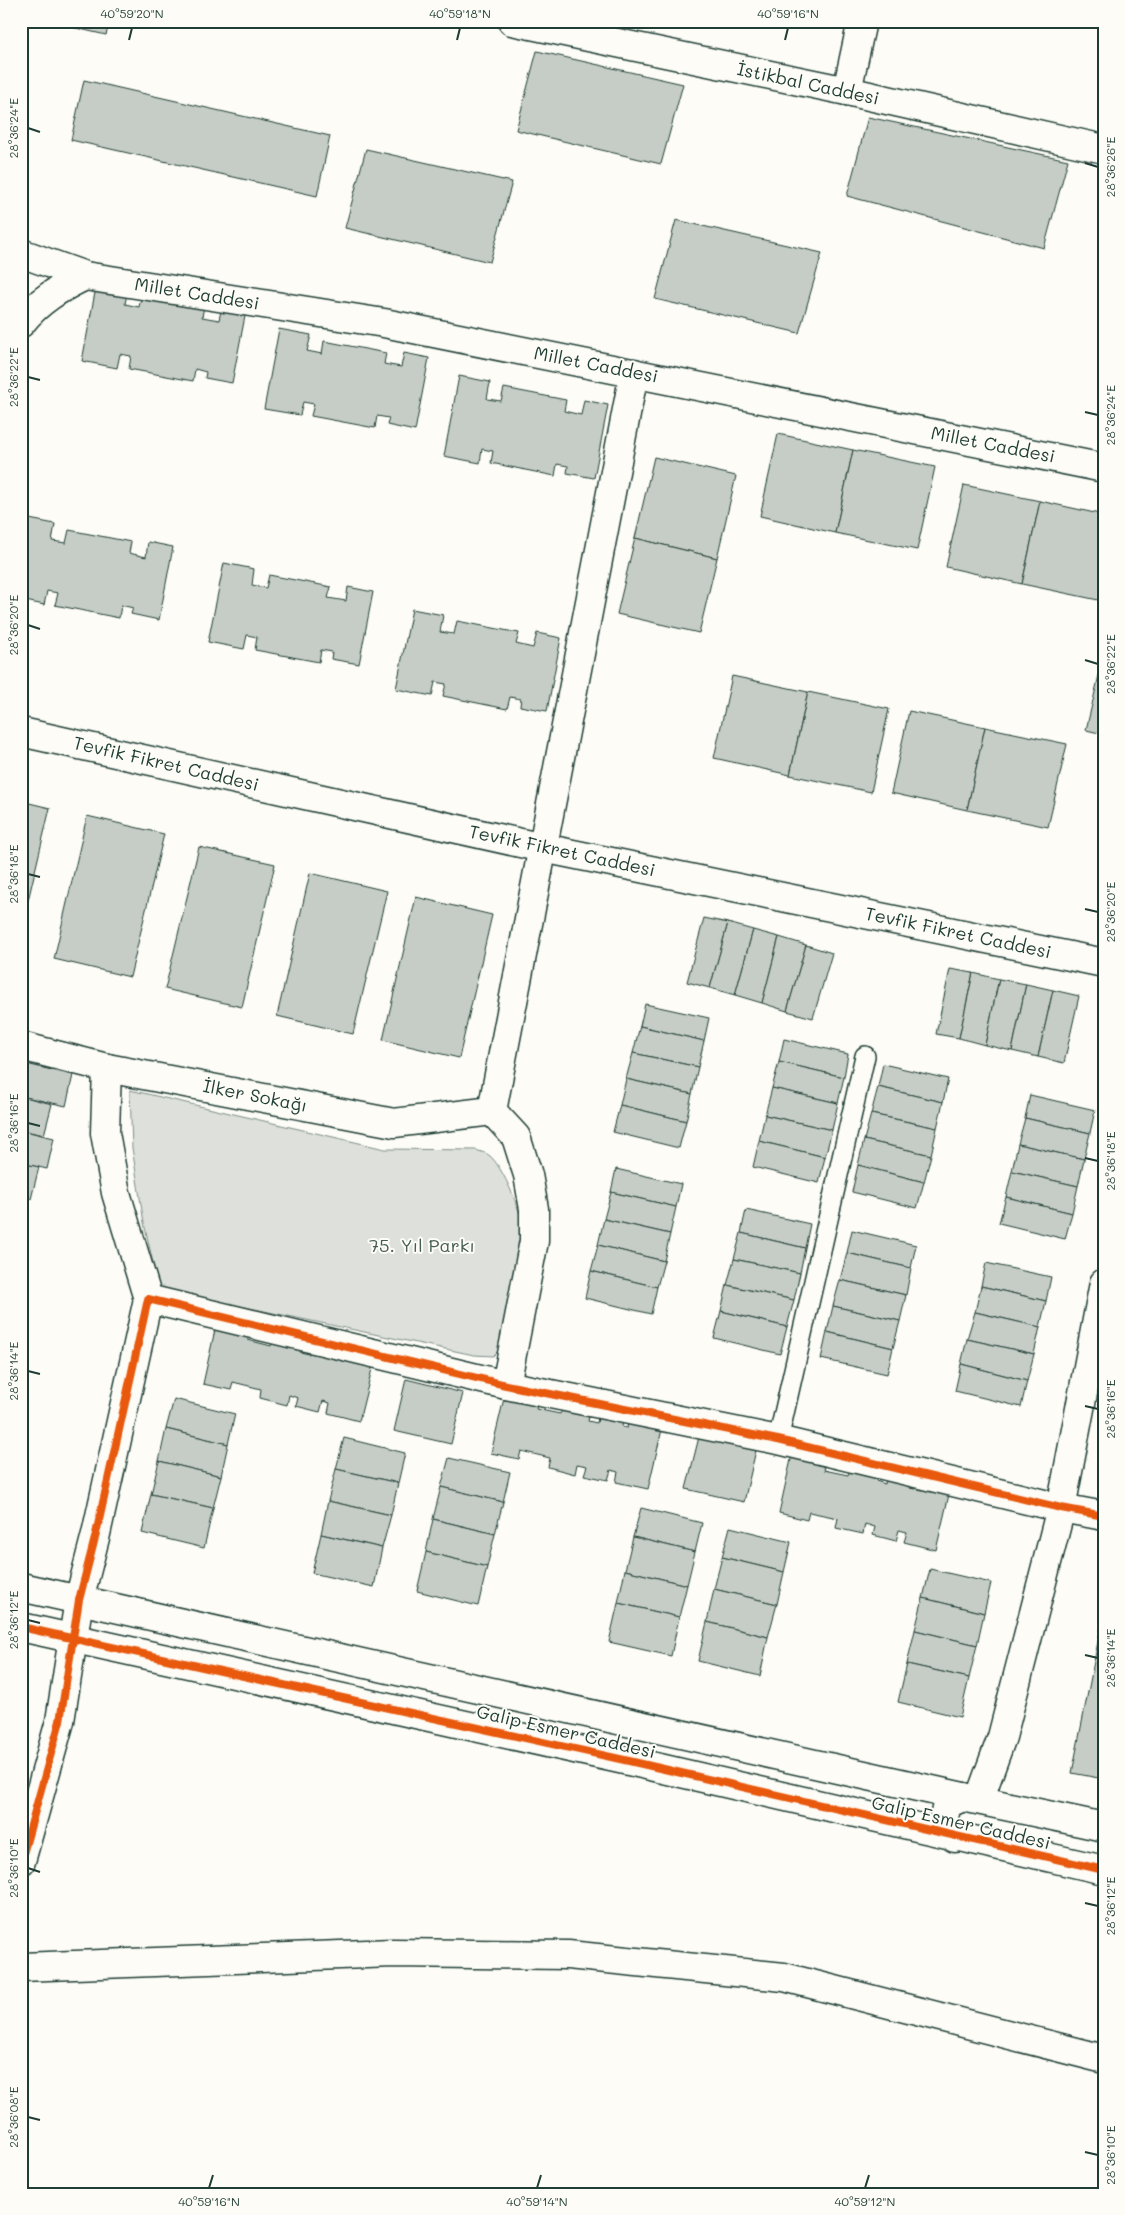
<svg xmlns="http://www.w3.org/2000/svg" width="1125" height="2215" font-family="Mali,sans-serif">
  <rect width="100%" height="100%" fill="#fdfcf7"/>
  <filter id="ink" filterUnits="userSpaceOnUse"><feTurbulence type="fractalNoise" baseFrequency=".02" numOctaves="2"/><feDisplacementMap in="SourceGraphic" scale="10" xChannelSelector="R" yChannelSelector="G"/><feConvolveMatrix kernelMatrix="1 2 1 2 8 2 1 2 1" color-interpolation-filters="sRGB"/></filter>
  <g filter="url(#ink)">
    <path fill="#dde0db" stroke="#7e8e88" d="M 130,1090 L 385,1149 L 476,1150 C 481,1152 487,1153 490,1156 C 501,1165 517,1202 520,1216 C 522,1226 521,1237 521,1247 L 498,1351 L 493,1356 L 474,1355 L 159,1289 L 144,1223 L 132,1148 Z"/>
    <g fill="#c6cdc7" stroke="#1f3d34">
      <path d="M 45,21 L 110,21 L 106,35 Z"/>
      <path d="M 537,51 L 683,84 L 661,164 L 516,130 Z"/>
      <path d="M 84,80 L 330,136 L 317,196 L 71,140 Z"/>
      <path d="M 868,117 L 1068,160 L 1044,248 L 847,196 Z"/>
      <path d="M 366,149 L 512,182 L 490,262 L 345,228 Z"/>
      <path d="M 676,220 L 822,253 L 799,333 L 655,299 Z"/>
      <path d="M 97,282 L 128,288 L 125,304 L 139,307 L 142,294 L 204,306 L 202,317 L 219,320 L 222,306 L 246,311 L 232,383 L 205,378 L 206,372 L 195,369 L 193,381 L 129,369 L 131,356 L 120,354 L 117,368 L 82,361 Z"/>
      <path d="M 279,329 L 311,335 L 307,351 L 322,354 L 324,341 L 386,353 L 384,364 L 401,367 L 404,353 L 429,358 L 415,431 L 387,425 L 389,418 L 377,416 L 375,428 L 311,416 L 314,404 L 303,402 L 300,415 L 264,409 Z"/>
      <path d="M 459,376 L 490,382 L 487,399 L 501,401 L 504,388 L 566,400 L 564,411 L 581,415 L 584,400 L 608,405 L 594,478 L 567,473 L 568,466 L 557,464 L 555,476 L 491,463 L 493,451 L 482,449 L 480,463 L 444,456 Z"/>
      <path d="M 778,434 L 853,450 L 835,533 L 760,516 Z"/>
      <path d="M 853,450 L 935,467 L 917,550 L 835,533 Z"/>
      <path d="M 654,457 L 736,476 L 717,558 L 635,538 Z"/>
      <path d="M 964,485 L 1040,501 L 1022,584 L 946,567 Z"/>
      <path d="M 1040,501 L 1104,515 L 1103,601 L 1022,584 Z"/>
      <path d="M 24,518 L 55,524 L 52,541 L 66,543 L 69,530 L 131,542 L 129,553 L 146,557 L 148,542 L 173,547 L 159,620 L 131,614 L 133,608 L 121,605 L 119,618 L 55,605 L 58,593 L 47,591 L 44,605 L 21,600 L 21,530 Z"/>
      <path d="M 635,538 L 717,558 L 699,633 L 617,614 Z"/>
      <path d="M 224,563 L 254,569 L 252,585 L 266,588 L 269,575 L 331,587 L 328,598 L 346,601 L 348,587 L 373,592 L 359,664 L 331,659 L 332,652 L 321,650 L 319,662 L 255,650 L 257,637 L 247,635 L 244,649 L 208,642 Z"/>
      <path d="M 412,609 L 443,615 L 440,632 L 454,634 L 457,621 L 519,633 L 516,644 L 533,648 L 537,633 L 561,638 L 547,711 L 520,706 L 521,699 L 510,697 L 507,709 L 443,696 L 446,684 L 435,682 L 432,696 L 396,689 Z"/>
      <path d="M 1104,654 L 1104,734 L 1086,730 Z"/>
      <path d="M 732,676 L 808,692 L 790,775 L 714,758 Z"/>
      <path d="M 808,692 L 889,709 L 871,792 L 790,775 Z"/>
      <path d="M 909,711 L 985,727 L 967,810 L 891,793 Z"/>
      <path d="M 985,727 L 1067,744 L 1048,827 L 967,810 Z"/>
      <path d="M 21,801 L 50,808 L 21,930 Z"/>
      <path d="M 87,816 L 164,834 L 130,977 L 54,959 Z"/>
      <path d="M 199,847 L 275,864 L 242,1007 L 165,989 Z"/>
      <path d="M 310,873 L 387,891 L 353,1034 L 277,1016 Z"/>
      <path d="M 416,897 L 492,915 L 459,1058 L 383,1040 Z"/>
      <path d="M 704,918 L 728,923 L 710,988 L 687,982 Z"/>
      <path d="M 728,923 L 753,930 L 735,995 L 710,988 Z"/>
      <path d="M 753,930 L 779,937 L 762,1003 L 735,995 Z"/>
      <path d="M 779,937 L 806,945 L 787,1011 L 762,1003 Z"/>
      <path d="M 806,945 L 832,953 L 813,1018 L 787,1011 Z"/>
      <path d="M 950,969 L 973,973 L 959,1038 L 936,1034 Z"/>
      <path d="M 973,973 L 999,979 L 985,1045 L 959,1038 Z"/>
      <path d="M 999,979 L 1026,984 L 1012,1051 L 985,1045 Z"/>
      <path d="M 1026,984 L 1053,990 L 1038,1057 L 1012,1051 Z"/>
      <path d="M 1053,990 L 1079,996 L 1064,1063 L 1038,1057 Z"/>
      <path d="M 645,1004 L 709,1018 L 704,1041 L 640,1026 Z"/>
      <path d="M 640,1026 L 704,1041 L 698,1067 L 633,1053 Z"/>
      <path d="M 784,1039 L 848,1054 L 844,1077 L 779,1062 Z"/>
      <path d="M 633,1053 L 698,1067 L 692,1094 L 626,1079 Z"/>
      <path d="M 779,1062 L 844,1077 L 838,1103 L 772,1088 Z"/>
      <path d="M 22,1063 L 73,1075 L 66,1106 L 21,1096 Z"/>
      <path d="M 883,1064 L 948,1079 L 943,1102 L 878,1087 Z"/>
      <path d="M 626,1079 L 692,1094 L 686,1121 L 620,1105 Z"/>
      <path d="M 878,1087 L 943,1102 L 937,1128 L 871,1114 Z"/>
      <path d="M 772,1088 L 838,1103 L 832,1130 L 765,1115 Z"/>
      <path d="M 1030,1095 L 1095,1110 L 1090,1133 L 1025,1118 Z"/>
      <path d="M 21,1096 L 52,1104 L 44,1135 L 21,1130 Z"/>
      <path d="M 620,1105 L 686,1121 L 679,1148 L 613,1132 Z"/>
      <path d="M 871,1114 L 937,1128 L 931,1155 L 864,1140 Z"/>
      <path d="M 765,1115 L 832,1130 L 825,1157 L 759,1141 Z"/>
      <path d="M 1025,1118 L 1090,1133 L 1084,1159 L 1018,1144 Z"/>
      <path d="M 21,1130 L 54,1138 L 47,1169 L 21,1163 Z"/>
      <path d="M 864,1140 L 931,1155 L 924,1182 L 858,1165 Z"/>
      <path d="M 759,1141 L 825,1157 L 819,1183 L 753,1167 Z"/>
      <path d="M 1018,1144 L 1084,1159 L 1078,1186 L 1012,1171 Z"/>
      <path d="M 21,1163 L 39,1167 L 31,1199 L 21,1196 Z"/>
      <path d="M 858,1165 L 924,1182 L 917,1208 L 852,1192 Z"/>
      <path d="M 616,1169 L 681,1184 L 676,1207 L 611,1192 Z"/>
      <path d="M 1012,1171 L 1078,1186 L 1072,1213 L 1006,1197 Z"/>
      <path d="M 611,1192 L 676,1207 L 670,1234 L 604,1219 Z"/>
      <path d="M 1006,1197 L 1072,1213 L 1065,1239 L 999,1223 Z"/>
      <path d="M 746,1210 L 810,1224 L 805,1248 L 741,1233 Z"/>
      <path d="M 604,1219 L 670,1234 L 664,1261 L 598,1245 Z"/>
      <path d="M 852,1230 L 916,1245 L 911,1268 L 847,1253 Z"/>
      <path d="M 741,1233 L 805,1248 L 800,1273 L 734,1259 Z"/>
      <path d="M 598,1245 L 664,1261 L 657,1287 L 591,1271 Z"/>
      <path d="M 847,1253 L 911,1268 L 906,1295 L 840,1280 Z"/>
      <path d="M 734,1259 L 800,1273 L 794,1300 L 727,1285 Z"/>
      <path d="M 986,1263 L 1051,1277 L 1046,1301 L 981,1286 Z"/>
      <path d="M 591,1271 L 657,1287 L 651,1314 L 585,1298 Z"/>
      <path d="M 840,1280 L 906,1295 L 900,1321 L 833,1306 Z"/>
      <path d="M 727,1285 L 794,1300 L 787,1327 L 721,1311 Z"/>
      <path d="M 981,1286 L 1046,1301 L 1040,1327 L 975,1312 Z"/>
      <path d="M 833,1306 L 900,1321 L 893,1348 L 827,1332 Z"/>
      <path d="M 721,1311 L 787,1327 L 780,1354 L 714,1338 Z"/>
      <path d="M 975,1312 L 1040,1327 L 1034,1354 L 967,1339 Z"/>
      <path d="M 216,1325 L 249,1333 L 248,1340 L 271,1346 L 277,1337 L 302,1344 L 300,1352 L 309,1354 L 311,1344 L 335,1350 L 333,1358 L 339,1359 L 341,1349 L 375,1357 L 359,1421 L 328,1413 L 330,1403 L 323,1401 L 320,1412 L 296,1406 L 298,1398 L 289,1395 L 287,1405 L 260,1398 L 261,1389 L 233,1382 L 231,1390 L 203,1384 Z"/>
      <path d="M 827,1332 L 893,1348 L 887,1374 L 821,1359 Z"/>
      <path d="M 967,1339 L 1034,1354 L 1027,1381 L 961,1364 Z"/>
      <path d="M 961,1364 L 1027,1381 L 1021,1407 L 955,1391 Z"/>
      <path d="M 406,1379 L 463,1393 L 451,1444 L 394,1431 Z"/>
      <path d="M 505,1394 L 538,1402 L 536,1409 L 560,1414 L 565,1406 L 590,1412 L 588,1421 L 597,1423 L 599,1413 L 623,1418 L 622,1427 L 627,1428 L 629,1417 L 663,1425 L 648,1489 L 616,1482 L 618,1472 L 611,1470 L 608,1480 L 584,1475 L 587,1466 L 577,1464 L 575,1474 L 548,1467 L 550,1458 L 521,1451 L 519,1459 L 491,1453 Z"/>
      <path d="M 174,1399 L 235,1414 L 228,1444 L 166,1429 Z"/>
      <path d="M 166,1429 L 228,1444 L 221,1476 L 159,1461 Z"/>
      <path d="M 699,1437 L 756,1450 L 744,1502 L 686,1489 Z"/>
      <path d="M 344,1438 L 405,1453 L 398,1483 L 336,1469 Z"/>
      <path d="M 792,1455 L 826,1462 L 824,1470 L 848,1475 L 852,1466 L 878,1473 L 876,1481 L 885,1484 L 887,1473 L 912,1479 L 909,1488 L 915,1489 L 918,1478 L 951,1486 L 936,1550 L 904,1542 L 907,1532 L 899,1530 L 896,1541 L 873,1535 L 875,1527 L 865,1524 L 863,1534 L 836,1528 L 838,1518 L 809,1512 L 807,1520 L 779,1513 Z"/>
      <path d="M 449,1458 L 510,1472 L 503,1502 L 441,1487 Z"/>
      <path d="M 159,1461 L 221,1476 L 213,1508 L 151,1494 Z"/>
      <path d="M 336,1469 L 398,1483 L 391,1515 L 328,1501 Z"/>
      <path d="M 441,1487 L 503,1502 L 495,1534 L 433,1519 Z"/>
      <path d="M 151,1494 L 213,1508 L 204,1548 L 142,1533 Z"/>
      <path d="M 328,1501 L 391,1515 L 382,1548 L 321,1534 Z"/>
      <path d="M 641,1508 L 702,1523 L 695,1552 L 633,1537 Z"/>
      <path d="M 433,1519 L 495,1534 L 487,1567 L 426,1552 Z"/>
      <path d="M 730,1527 L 791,1542 L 784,1572 L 722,1557 Z"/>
      <path d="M 321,1534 L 382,1548 L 374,1587 L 312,1573 Z"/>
      <path d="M 633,1537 L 695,1552 L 687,1585 L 625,1570 Z"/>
      <path d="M 426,1552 L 487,1567 L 478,1606 L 417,1591 Z"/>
      <path d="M 722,1557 L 784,1572 L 777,1604 L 714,1589 Z"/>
      <path d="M 930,1569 L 991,1583 L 984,1613 L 923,1598 Z"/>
      <path d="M 625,1570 L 687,1585 L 679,1617 L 618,1603 Z"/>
      <path d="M 714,1589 L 777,1604 L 768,1637 L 707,1622 Z"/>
      <path d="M 923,1598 L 984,1613 L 977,1645 L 915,1630 Z"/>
      <path d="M 618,1603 L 679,1617 L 671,1656 L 609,1642 Z"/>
      <path d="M 1104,1611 L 1104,1779 L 1072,1773 Z"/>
      <path d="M 707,1622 L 768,1637 L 760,1676 L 698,1661 Z"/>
      <path d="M 915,1630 L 977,1645 L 969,1678 L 907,1664 Z"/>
      <path d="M 907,1664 L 969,1678 L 960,1717 L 898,1702 Z"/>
    </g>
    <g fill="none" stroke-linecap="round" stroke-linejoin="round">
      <g stroke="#1f3d34" stroke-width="22">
        <path id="lane" d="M 778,1440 L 865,1056"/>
      </g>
      <g stroke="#1f3d34" stroke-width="31">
        <g id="street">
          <path d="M 21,253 L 85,276 L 384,323 L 1104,468"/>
          <path d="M 21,323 C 38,301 60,288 85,276"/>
          <path d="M 21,732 L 543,848 L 1104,963"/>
          <path d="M 21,1046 L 107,1068 L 394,1123 L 492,1111"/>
          <path d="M 107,1068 L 105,1133 L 116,1193 L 148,1299"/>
          <path d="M 506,1385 L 534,1241 L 534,1209 L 528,1175 L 516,1137 L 492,1111 L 634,373"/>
          <path d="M 21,1861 L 60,1721 L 79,1600 L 96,1534 L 148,1299 L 506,1385 L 778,1440 L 1061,1508 L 1104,1516"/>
          <path d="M 21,1967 L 393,1953 L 568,1955 L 784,1977 L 1104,2059"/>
        </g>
      </g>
      <g stroke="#1f3d34" stroke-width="31">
        <g id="secondary">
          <path d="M 512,21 L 847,91 L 1104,149"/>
          <path d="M 847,91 L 862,21"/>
          <path d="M 21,1587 L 963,1797"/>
          <path d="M 21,1627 L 629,1761 L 1104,1870"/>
          <path d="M 979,1800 L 1002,1737 L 1061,1508 L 1104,1283"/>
          <path d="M 955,1838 L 943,1822 L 947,1804 L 963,1797 L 1104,1827"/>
        </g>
      </g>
      <use href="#lane" stroke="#fdfcf7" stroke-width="19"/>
      <use href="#street" stroke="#fdfcf7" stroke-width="28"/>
      <use href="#secondary" stroke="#fdfcf7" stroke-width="28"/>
      <g stroke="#fdfcf7" stroke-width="11">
        <g id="cycleway">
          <path d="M 21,1627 L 629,1761 L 1104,1870"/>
          <path d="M 21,1861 L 60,1721 L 79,1600 L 96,1534 L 148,1299 L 506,1385 L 778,1440 L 1061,1508 L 1104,1516"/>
        </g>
      </g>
      <use href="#cycleway" stroke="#e8590c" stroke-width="8"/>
    </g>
  </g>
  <path fill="none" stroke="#1f3d34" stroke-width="2" d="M 129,40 L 132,28M 457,40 L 460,28M 785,40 L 788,28M 28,128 L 40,132M 1085,163 L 1098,167M 28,377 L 40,380M 1085,412 L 1098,415M 28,625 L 40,629M 1085,660 L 1098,664M 28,874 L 40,877M 1085,909 L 1098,912M 28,1123 L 40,1126M 1085,1158 L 1098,1161M 28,1371 L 40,1374M 1085,1406 L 1098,1409M 28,1620 L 40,1623M 1085,1655 L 1098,1658M 28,1868 L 40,1872M 1085,1903 L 1098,1906M 28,2117 L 40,2120M 1085,2152 L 1098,2155M 209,2188 L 213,2175M 537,2188 L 541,2175M 865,2188 L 869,2175"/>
  <g text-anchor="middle" stroke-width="4" stroke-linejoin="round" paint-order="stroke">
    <g font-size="18" fill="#1f3d34" stroke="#fdfcf7">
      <text transform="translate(808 84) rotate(12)" y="6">İstikbal Caddesi</text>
      <text transform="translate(197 294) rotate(9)" y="6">Millet Caddesi</text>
      <text transform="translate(596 365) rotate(11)" y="6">Millet Caddesi</text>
      <text transform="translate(993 445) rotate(11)" y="6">Millet Caddesi</text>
      <text transform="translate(166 764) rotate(13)" y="6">Tevfik Fikret Caddesi</text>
      <text transform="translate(562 851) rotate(12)" y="6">Tevfik Fikret Caddesi</text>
      <text transform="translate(958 933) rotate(12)" y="6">Tevfik Fikret Caddesi</text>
      <text transform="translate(255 1096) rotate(11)" y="6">İlker Sokağı</text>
      <text transform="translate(566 1732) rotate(13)" y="6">Galip Esmer Caddesi</text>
      <text transform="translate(961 1823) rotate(13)" y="6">Galip Esmer Caddesi</text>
    </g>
    <g font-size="18" fill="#455e55" stroke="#fdfcf7">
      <text x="422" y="1252">75. Yıl Parkı</text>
    </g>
  </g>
  <rect width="1125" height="2215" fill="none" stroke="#fdfcf7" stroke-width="55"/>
  <rect x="28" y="28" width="1070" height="2160" fill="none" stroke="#1f3d34" stroke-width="2"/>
  <g font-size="12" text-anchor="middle" fill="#1f3d34">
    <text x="132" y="18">40°59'20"N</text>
    <text x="460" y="18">40°59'18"N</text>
    <text x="788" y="18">40°59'16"N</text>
    <text transform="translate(14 128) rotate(-90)" y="4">28°36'24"E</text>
    <text transform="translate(1111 167) rotate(-90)" y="4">28°36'26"E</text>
    <text transform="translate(14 377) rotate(-90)" y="4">28°36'22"E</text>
    <text transform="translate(1111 415) rotate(-90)" y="4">28°36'24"E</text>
    <text transform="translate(14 625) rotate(-90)" y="4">28°36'20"E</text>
    <text transform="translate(1111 664) rotate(-90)" y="4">28°36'22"E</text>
    <text transform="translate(14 874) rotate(-90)" y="4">28°36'18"E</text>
    <text transform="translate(1111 912) rotate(-90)" y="4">28°36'20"E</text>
    <text transform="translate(14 1123) rotate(-90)" y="4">28°36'16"E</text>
    <text transform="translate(1111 1161) rotate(-90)" y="4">28°36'18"E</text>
    <text transform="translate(14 1371) rotate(-90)" y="4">28°36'14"E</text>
    <text transform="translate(1111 1409) rotate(-90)" y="4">28°36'16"E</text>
    <text transform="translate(14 1620) rotate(-90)" y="4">28°36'12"E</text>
    <text transform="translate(1111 1658) rotate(-90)" y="4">28°36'14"E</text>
    <text transform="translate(14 1868) rotate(-90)" y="4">28°36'10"E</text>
    <text transform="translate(1111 1906) rotate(-90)" y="4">28°36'12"E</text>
    <text transform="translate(14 2117) rotate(-90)" y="4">28°36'08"E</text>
    <text transform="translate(1111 2155) rotate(-90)" y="4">28°36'10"E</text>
    <text x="209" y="2206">40°59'16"N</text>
    <text x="537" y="2206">40°59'14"N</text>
    <text x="865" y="2206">40°59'12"N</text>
  </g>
</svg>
